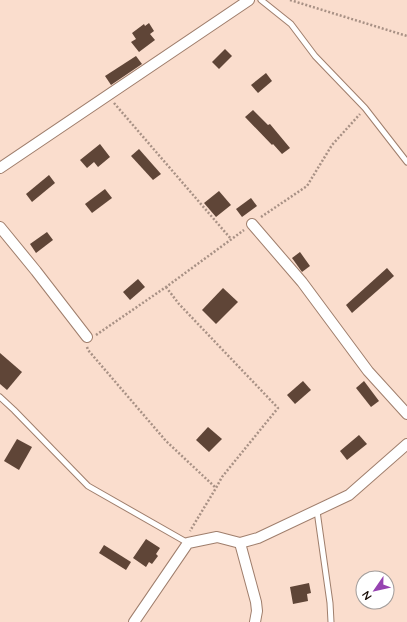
<svg xmlns="http://www.w3.org/2000/svg" width="407" height="622" font-family="Quicksand,sans-serif">
  <rect width="100%" height="100%" fill="#faddcd"/>
  <g fill="#5f4537">
    <path d="M 149,23 L 154,31 L 150,34 L 155,40 L 139,52 L 131,42 L 136,39 L 132,33 L 144,24 L 145,26 Z"/>
    <path d="M 225,49 L 232,56 L 219,69 L 212,62 Z"/>
    <path d="M 136,56 L 142,64 L 111,85 L 105,76 Z"/>
    <path d="M 266,73 L 272,81 L 258,93 L 251,85 Z"/>
    <path d="M 253,110 L 268,125 L 270,124 L 290,148 L 282,154 L 273,144 L 272,145 L 245,117 Z"/>
    <path d="M 100,144 L 110,157 L 98,167 L 94,162 L 87,168 L 80,160 Z"/>
    <path d="M 139,149 L 161,174 L 153,180 L 131,156 Z"/>
    <path d="M 49,175 L 55,183 L 32,202 L 26,194 Z"/>
    <path d="M 105,189 L 112,198 L 92,213 L 85,204 Z"/>
    <path d="M 219,191 L 231,205 L 216,217 L 204,203 Z"/>
    <path d="M 251,198 L 257,206 L 242,217 L 236,209 Z"/>
    <path d="M 47,232 L 53,240 L 36,253 L 30,244 Z"/>
    <path d="M 300,252 L 310,266 L 302,272 L 292,258 Z"/>
    <path d="M 387,268 L 394,276 L 352,313 L 346,305 Z"/>
    <path d="M 138,279 L 145,287 L 130,300 L 123,292 Z"/>
    <path d="M 223,288 L 238,302 L 216,324 L 202,310 Z"/>
    <path d="M 0,353 L 22,372 L 7,390 L 0,384 Z"/>
    <path d="M 303,381 L 311,390 L 295,404 L 287,395 Z"/>
    <path d="M 364,381 L 379,401 L 371,407 L 356,388 Z"/>
    <path d="M 208,427 L 222,439 L 209,452 L 196,440 Z"/>
    <path d="M 359,435 L 367,444 L 347,460 L 340,451 Z"/>
    <path d="M 17,439 L 32,447 L 19,470 L 4,461 Z"/>
    <path d="M 146,539 L 160,548 L 156,554 L 158,556 L 152,564 L 149,562 L 146,567 L 133,558 Z"/>
    <path d="M 104,545 L 131,562 L 126,570 L 99,553 Z"/>
    <path d="M 309,583 L 311,593 L 307,594 L 308,601 L 293,604 L 290,587 Z"/>
  </g>
  <g fill="none" stroke-linecap="round" stroke-linejoin="round">
    <g stroke="#9f7e6c" stroke-width="7">
      <g id="lane">
        <path d="M 261,0 L 291,24 L 315,56 L 365,108 L 407,162"/>
        <path d="M 0,397 L 14,410 L 88,486 L 188,543"/>
        <path d="M 317,511 L 330,603 L 331,622"/>
      </g>
    </g>
    <g stroke="#9f7e6c" stroke-width="12">
      <g id="street">
        <path d="M 0,168 L 249,0"/>
        <path d="M 252,224 L 302,282 L 368,371 L 407,414"/>
        <path d="M 0,227 L 36,271 L 87,337"/>
        <path d="M 240,543 L 256,602 L 257,611 L 255,622"/>
        <path d="M 134,622 L 188,543 L 217,537 L 240,543 L 258,538 L 349,495 L 407,444"/>
      </g>
    </g>
    <g stroke="#a89185" stroke-width="2.5" stroke-dasharray="2 2" stroke-linecap="butt">
      <path d="M 290,0 L 407,36"/>
      <path d="M 114,103 L 231,239"/>
      <path d="M 261,217 L 307,186 L 332,145 L 360,114"/>
      <path d="M 166,287 L 179,304 L 278,408 L 222,477 L 216,488 L 190,531"/>
      <path d="M 96,335 L 166,287 L 244,230"/>
      <path d="M 87,347 L 88,350 L 166,441 L 216,488"/>
    </g>
    <use href="#lane" stroke="#fff" stroke-width="5"/>
    <use href="#street" stroke="#fff" stroke-width="10"/>
  </g>
  <g transform="translate(375 590) rotate(236)"><circle r="19" fill="#ffffff" stroke="#a29d9b"/>
  <path d="M0-3L7 15L0 10L-7 15Z" fill="#9643b1"/>
  <text y="-6" font-size="11" font-weight="bold" text-anchor="middle" fill="#170b05">N</text>
  </g>
</svg>
